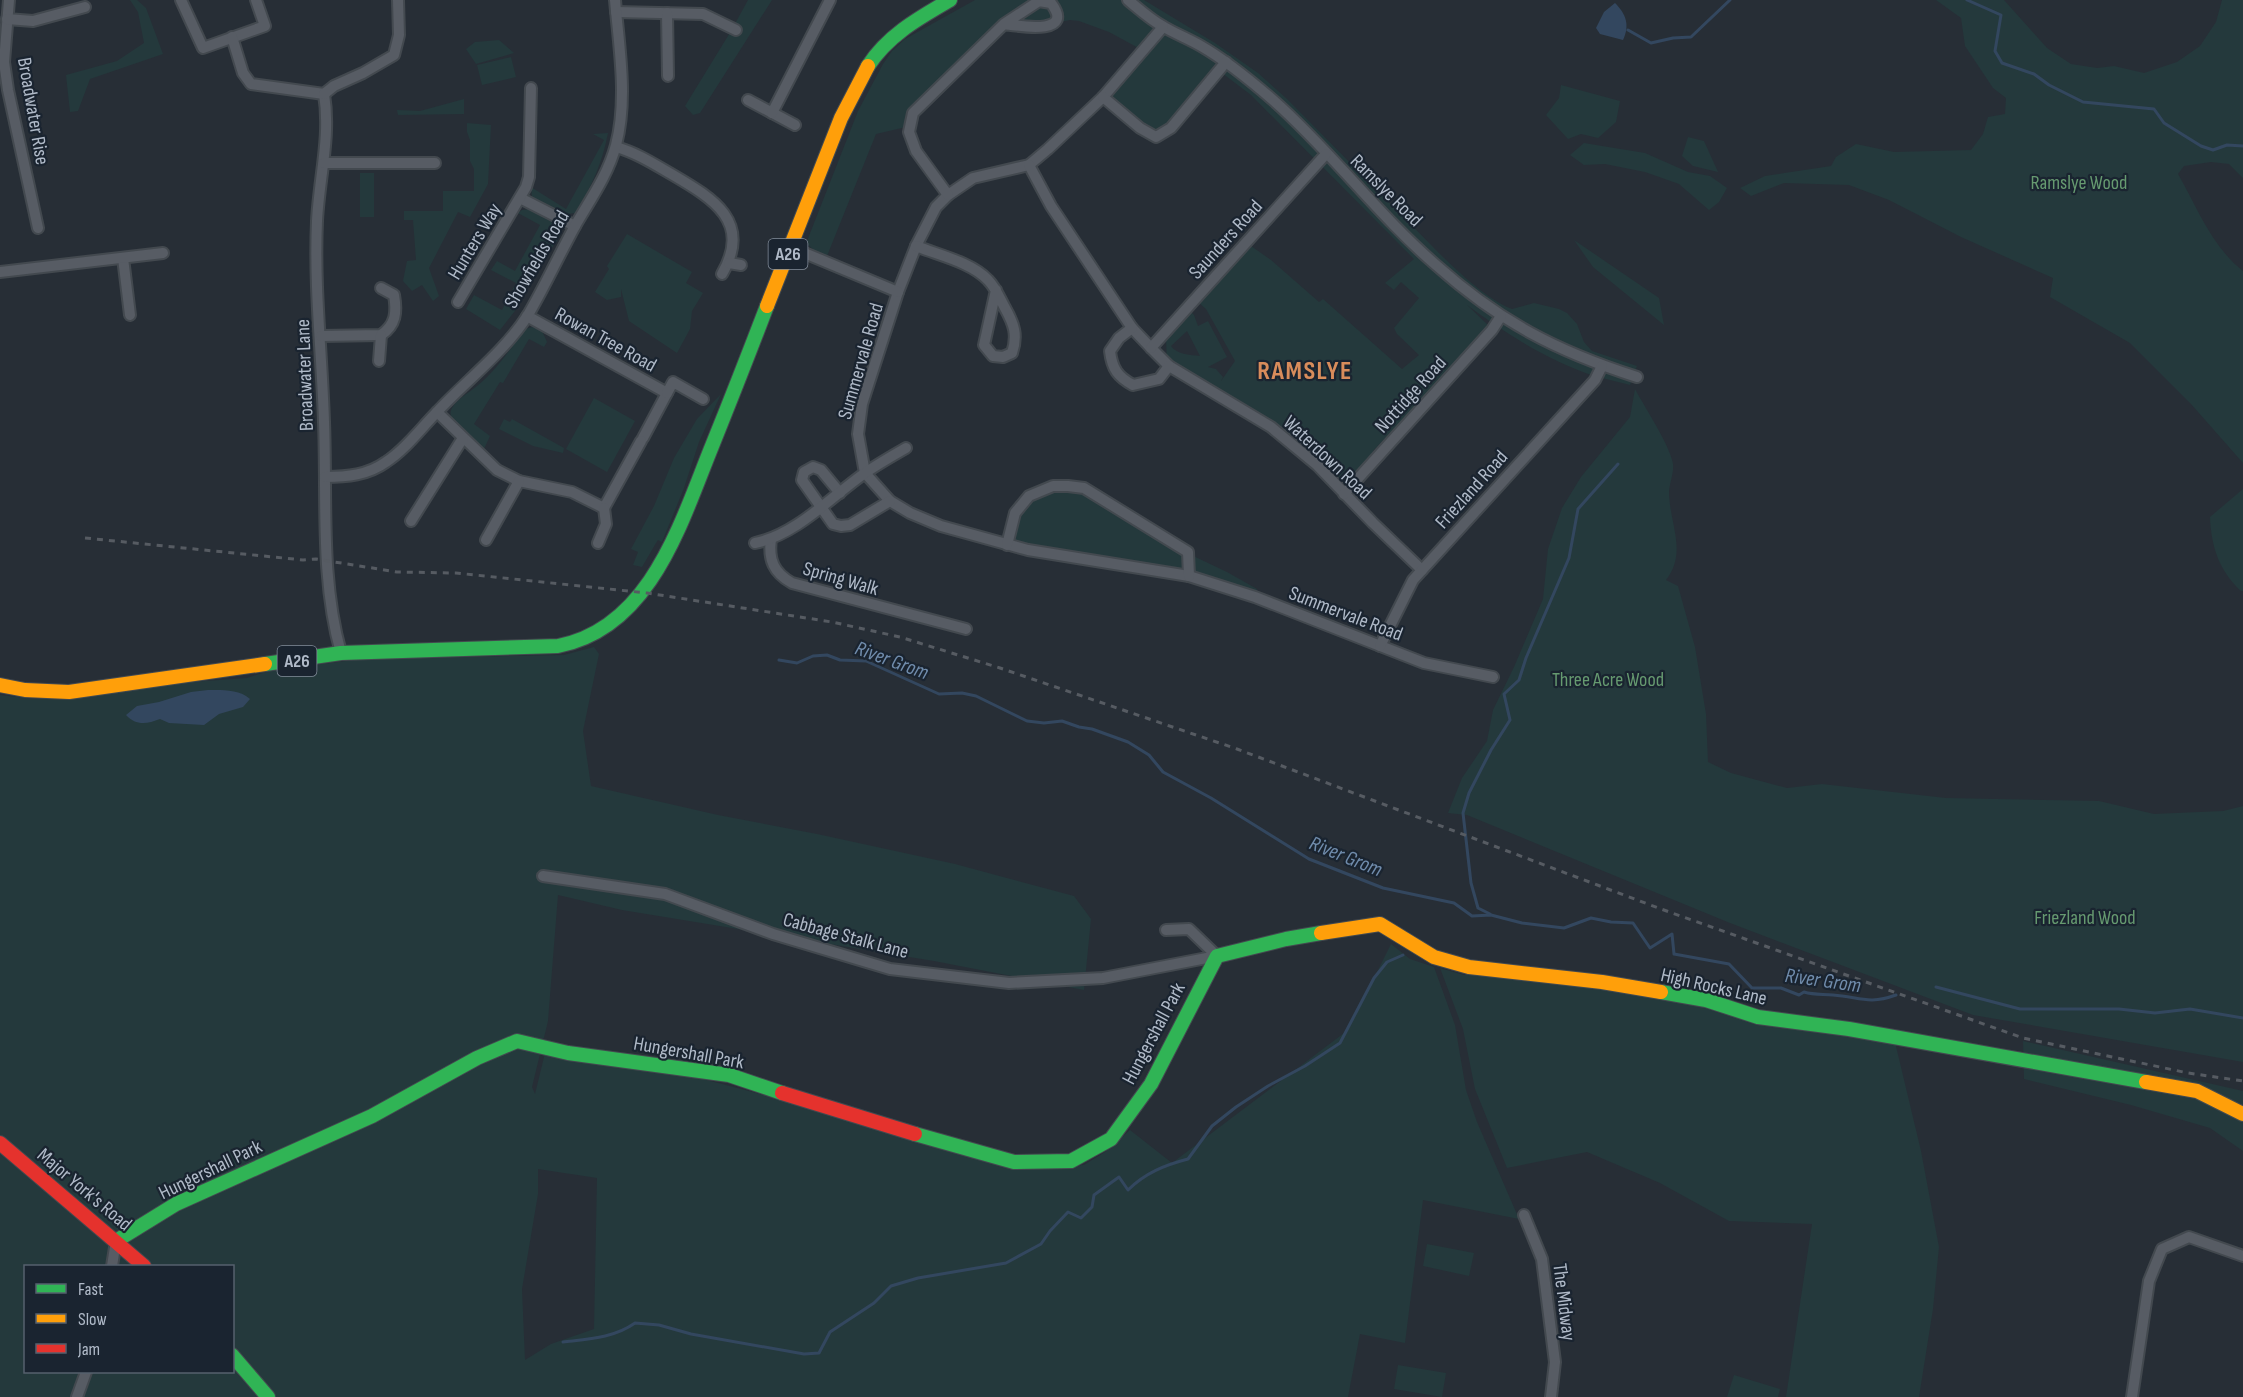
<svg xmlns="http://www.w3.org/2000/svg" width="2243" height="1397" font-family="'Sofia Sans Condensed',sans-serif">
  <rect width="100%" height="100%" fill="#272e36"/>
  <g fill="#24393c" fill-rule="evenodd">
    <path d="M 130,0 L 137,0 L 146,8 L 163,54 L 90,79 L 78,111 L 70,112 L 66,75 L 117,61 L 144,43 L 138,12 Z"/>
    <path d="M 748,0 L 772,0 L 700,113 L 693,115 L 685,106 L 731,31 Z"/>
    <path d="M 975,0 L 1144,0 L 1215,43 L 1258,73 L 1287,99 L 1435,249 C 1454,268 1487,300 1512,309 L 1534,303 L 1559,309 L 1567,313 L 1577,324 L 1584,342 L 1592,351 L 1637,366 L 1630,385 C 1618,382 1606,379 1594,376 C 1548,361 1505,333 1467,305 L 1489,326 L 1450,368 L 1451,374 L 1427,401 L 1423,398 L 1373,451 L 1378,455 L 1344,493 L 1318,465 L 1167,363 L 1166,339 L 1191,312 L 1194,315 L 1198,326 L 1208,321 L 1227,357 L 1208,367 L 1216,369 L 1223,377 L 1221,381 L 1235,361 L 1206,309 L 1199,303 L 1251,246 L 1271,260 L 1319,302 L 1323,299 L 1402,369 L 1419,355 L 1397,334 L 1394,328 L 1419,298 L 1401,282 L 1394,290 L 1385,283 L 1414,259 L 1251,95 L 1218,70 L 1185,109 L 1157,134 L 1106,97 L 1144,51 L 1109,32 L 1079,21 L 1070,20 L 1050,24 L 1003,23 L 906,127 L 876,134 L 827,256 L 815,251 L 808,245 L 807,241 L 858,111 L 883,64 L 892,51 L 905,39 ZM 1187,331 L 1200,356 C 1190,355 1176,354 1171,346 Z"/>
    <path d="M 1936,0 L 2004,0 L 2047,48 L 2071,64 L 2097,68 L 2114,66 L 2144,73 L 2177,62 L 2200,46 L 2216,22 L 2222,0 L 2243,0 L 2243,178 L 2229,164 L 2211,162 L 2184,166 L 2178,174 C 2197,207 2212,247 2243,271 L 2243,463 L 2191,404 L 2130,343 L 2050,297 L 2053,278 L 1961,237 L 1889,200 L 1849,185 L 1784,183 L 1751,196 L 1740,188 L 1765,176 L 1831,166 L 1836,157 L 1856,144 L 1894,152 L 1971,150 L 1983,134 L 1988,117 L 2005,114 L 2006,98 L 1993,88 L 1965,46 L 1961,18 Z"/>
    <path d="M 499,40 L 514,53 L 476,64 L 466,49 L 475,42 Z"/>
    <path d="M 511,57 L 516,77 L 482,85 L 477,65 Z"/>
    <path d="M 1561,85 L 1620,101 L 1616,122 L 1598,138 L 1581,134 L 1568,139 L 1546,115 L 1559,98 Z"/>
    <path d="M 464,99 L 464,114 L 398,115 L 397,110 L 420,111 Z"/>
    <path d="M 467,123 L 491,125 L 488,184 L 470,217 L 458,212 L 429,268 L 439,296 L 433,301 L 422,285 L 412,291 L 403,281 L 407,261 L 416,260 L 413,220 L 404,220 L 404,211 L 443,211 L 443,191 L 474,191 L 474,169 L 470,161 L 470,140 L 467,132 Z"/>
    <path d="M 608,133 C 602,164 592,186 575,213 L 567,214 L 532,197 L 531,187 L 566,209 L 604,140 L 593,134 Z"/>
    <path d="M 1688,137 L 1704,141 L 1718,172 L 1693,166 L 1682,156 Z"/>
    <path d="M 1584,143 L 1645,153 L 1688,172 L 1710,176 L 1727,188 L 1719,202 L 1709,210 L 1679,184 L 1645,172 L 1605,164 L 1584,165 L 1570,155 Z"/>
    <rect x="360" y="173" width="14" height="44"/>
    <path d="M 531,209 L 561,228 L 561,233 L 557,241 L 532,275 L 518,307 L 500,330 L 466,309 L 474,295 L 502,310 L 516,283 L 491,270 L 497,261 L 515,271 L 540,225 L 518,213 L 522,210 Z"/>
    <path d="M 627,234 L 692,272 L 686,283 L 703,293 L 692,311 L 690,329 L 677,353 L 629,321 L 621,289 L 621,297 L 607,300 L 595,292 L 609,269 L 607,266 Z"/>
    <path d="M 1574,240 L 1659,298 L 1664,325 L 1593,267 Z"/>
    <path d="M 532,327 L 542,331 L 547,342 L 544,347 L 529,339 L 503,383 L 500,382 L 474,424 L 490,436 L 484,449 C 474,440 456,429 451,416 C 447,405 470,392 477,386 C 497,370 510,349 525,329 Z"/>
    <path d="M 1635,389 C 1645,408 1670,445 1673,464 C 1674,472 1670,482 1669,491 C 1669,523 1688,552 1666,580 L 1678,586 L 1695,647 L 1706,714 L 1708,762 L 1731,773 L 1787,788 L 1822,784 L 1946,798 L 2099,801 L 2154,814 L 2223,811 L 2243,806 L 2243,1062 L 1973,1015 L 1730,923 L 1467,815 L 1448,813 L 1462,778 L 1487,741 L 1493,710 L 1514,667 L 1543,599 L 1548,549 L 1562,508 L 1581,477 L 1630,417 Z"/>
    <path d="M 721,394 L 699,442 L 684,488 L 662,542 L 658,540 L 656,543 L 642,567 L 633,565 L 638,552 L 631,549 L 654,506 L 674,458 L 697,419 Z"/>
    <path d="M 594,398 L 635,421 L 607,472 L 566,449 Z"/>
    <path d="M 504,419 L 510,422 L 512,419 L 564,448 L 563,453 L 533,446 L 499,429 Z"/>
    <path d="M 1053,487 L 1083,489 L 1187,553 L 1227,572 L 1257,589 L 1255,596 L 1229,587 L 1009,544 C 1017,508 1017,503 1053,487 Z"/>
    <path d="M 2243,489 L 2243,591 L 2241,591 C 2219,571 2211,546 2210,517 Z"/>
    <path d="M 594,647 L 599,654 L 583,731 L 591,786 L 718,815 L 817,834 L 955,864 L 1074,896 L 1091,919 L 1084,990 L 934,961 L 622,910 L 558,895 L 548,1021 L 532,1087 L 535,1094 L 545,1053 L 676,1072 L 764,1095 L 1010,1167 L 1084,1165 L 1105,1152 L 1130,1130 L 1172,1163 L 1348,1030 L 1391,944 L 1410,959 L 1434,967 L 1455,1025 L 1466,1090 L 1477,1122 L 1519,1219 L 1423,1200 L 1405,1343 L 1360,1334 L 1348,1397 L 0,1397 L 0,695 L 36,699 L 177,683 L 247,678 L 272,670 L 362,659 L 564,655 ZM 538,1169 L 597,1178 L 594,1329 L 551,1344 L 525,1360 L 522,1289 L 538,1194 ZM 26,1266 L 232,1266 L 232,1372 L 26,1372 Z"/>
    <path d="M 1440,968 L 1464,975 L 1474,974 L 1600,988 L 1895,1042 L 1921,1151 L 1939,1247 L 1933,1309 L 1919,1397 L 1786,1397 L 1812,1224 L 1729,1221 L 1660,1183 L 1587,1152 L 1507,1168 L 1475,1089 L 1463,1029 Z"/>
    <path d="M 2023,1041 L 2243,1091 L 2243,1151 L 2210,1128 L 2131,1105 L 2024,1079 Z"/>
    <path d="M 1427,1244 L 1474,1253 L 1469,1276 L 1423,1266 Z"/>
    <path d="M 1398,1365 L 1446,1373 L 1442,1397 L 1394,1389 Z"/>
    <path d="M 1734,1375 L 1780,1389 L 1778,1397 L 1727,1397 Z"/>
  </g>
  <g fill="#33475f">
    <path d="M 1615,3 C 1626,14 1630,25 1623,40 L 1600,34 L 1596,28 L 1604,12 Z"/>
    <path d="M 208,690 C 222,690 239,689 250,699 L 243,707 L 219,714 L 204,725 L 169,723 L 160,719 C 147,724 136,726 126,715 L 137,706 L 159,702 L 191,692 Z"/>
  </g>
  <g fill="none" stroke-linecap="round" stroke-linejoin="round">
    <g stroke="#33475f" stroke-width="3">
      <path d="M 1967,0 L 2001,15 L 1995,51 L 2002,63 L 2034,74 L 2049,85 L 2083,102 L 2154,109 L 2164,123 L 2201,146 L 2213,150 L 2227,145 L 2243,146"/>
      <path d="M 1628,30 L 1651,43 L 1673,38 L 1691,37 L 1730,0"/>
      <path d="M 779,660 L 797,663 L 813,656 L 827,655 L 840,660 L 866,661 L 939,694 L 962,693 L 976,696 L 1027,721 L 1044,723 L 1062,721 L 1079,727 L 1092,729 L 1128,742 L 1149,755 L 1163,772 L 1211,798 L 1309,859 L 1383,888 L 1454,903 L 1472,916 L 1491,915 L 1522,923 L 1564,928 L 1591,918 L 1611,922 L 1633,923 L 1650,948 L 1672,934 L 1674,954 L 1729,964 L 1752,988 L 1781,988 L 1799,995 L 1804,992 C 1814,995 1822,994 1833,995 C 1860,997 1868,1005 1896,995"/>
      <path d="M 1490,914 L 1478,908 L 1471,883 L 1463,813 L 1469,793 L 1491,750 L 1510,720 L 1504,694 L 1519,680 L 1526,658 L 1569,558 L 1578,509 L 1618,464"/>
      <path d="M 1936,987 L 2020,1009 L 2119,1009 L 2155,1013 L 2190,1009 L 2243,1018"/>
      <path d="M 563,1342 C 588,1339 614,1338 635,1323 L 659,1325 L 691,1334 L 804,1354 L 819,1353 L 830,1332 L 874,1303 L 891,1286 L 918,1278 L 1006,1263 L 1041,1244 L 1050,1231 L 1068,1212 L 1081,1218 L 1092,1207 L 1094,1195 L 1119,1177 L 1128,1190 C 1145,1173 1165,1165 1188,1159 L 1212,1126 L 1236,1107 L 1268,1086 L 1305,1066 L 1340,1043 L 1374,978 L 1387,962 L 1403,955"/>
    </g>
    <g stroke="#43494f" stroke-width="14">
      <g id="street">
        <path d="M 9,0 L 4,62 L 8,90 L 38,228"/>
        <path d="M 181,0 L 203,48 L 265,26 L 256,0"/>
        <path d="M 1128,0 C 1140,10 1151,20 1164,27 C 1176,34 1189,39 1201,46 C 1227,61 1250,80 1273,100 C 1331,151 1378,215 1436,265 C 1500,322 1556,351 1637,377"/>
        <path d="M 616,12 L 703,14 L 736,30"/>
        <path d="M 667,13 L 668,76"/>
        <path d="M 7,19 L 33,21 L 85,7"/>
        <path d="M 1163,27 L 1103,97 L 1048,149 L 1029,165 L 973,178 L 948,195 L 936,207 L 916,246 L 898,292 L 862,404 L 858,434 L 865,473 L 890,501 L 910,513 L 941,526 L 1028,550 L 1189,576 L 1255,597 L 1424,663 L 1493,677"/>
        <path d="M 232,37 L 243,73 L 251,84 L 324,94"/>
        <path d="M 324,94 C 331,136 319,179 317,221 C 314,288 322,355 324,422 C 327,499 320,578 341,653"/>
        <path d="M 324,94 L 334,86 L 363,73 L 394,55 L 399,35 L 398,0"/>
        <path d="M 1103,97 L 1140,128 L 1156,137 L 1171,128 L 1226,62"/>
        <path d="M 748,100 L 795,125"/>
        <path d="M 772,113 L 830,0"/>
        <path d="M 616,147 C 637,153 654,164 673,175 C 714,199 752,222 722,274"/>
        <path d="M 324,163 L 435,163"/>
        <path d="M 1029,165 L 1051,206 L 1132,328 L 1151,348 L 1169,366 L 1271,427 L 1317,465 L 1373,523 L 1422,570"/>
        <path d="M 948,195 L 916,151 L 909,132 L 913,113 L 1004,24 L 1039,1 L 1051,3 C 1076,36 1019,26 1004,24"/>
        <path d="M 520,198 L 575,226"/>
        <path d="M 916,246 C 938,255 971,262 988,280 C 996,288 1000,299 1005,308 C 1014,324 1018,335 1012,353 L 1003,357 L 993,356 L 984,345 L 996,290"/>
        <path d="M 790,247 L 898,292"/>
        <path d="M 123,258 L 130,315"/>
        <path d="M 729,263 L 741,265"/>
        <path d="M 0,272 L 163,253"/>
        <path d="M 458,302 L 526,187 L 529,177 L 531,88"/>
        <path d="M 527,316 L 667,393 L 643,438"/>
        <path d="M 1132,328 L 1119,338 L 1110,351 C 1112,369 1118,377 1133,385 L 1159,379 L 1169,366"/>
        <path d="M 321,336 L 381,335 C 396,325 397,312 394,295 L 381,288"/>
        <path d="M 1151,348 L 1326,154"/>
        <path d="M 379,361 L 381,335"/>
        <path d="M 667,393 L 673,382 L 703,399"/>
        <path d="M 437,412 L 497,470 L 519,481 L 572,492 L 604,508 L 641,441"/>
        <path d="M 325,477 C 347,477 368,475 386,462 C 406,449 421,428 438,411 C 467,380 505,351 528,315 C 545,286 559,255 575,226 C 590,200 608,175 616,145 C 628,99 619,47 615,0"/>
        <path d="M 840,493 L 821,470 L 813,467 L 804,472 L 802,480 L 833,524 L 841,526 L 850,525 L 890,501"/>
        <path d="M 1344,494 L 1492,330 L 1501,316"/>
        <path d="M 411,521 L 463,438"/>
        <path d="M 771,539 C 768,560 774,573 792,583 L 966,629"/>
        <path d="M 486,540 L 519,481"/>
        <path d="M 598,543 L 606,524 L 604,508"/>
        <path d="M 755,543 C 796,535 832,496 865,473 C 878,464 892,456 906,448"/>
        <path d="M 1007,545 L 1015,513 L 1029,496 L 1053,486 L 1068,486 L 1084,488 L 1188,552 L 1189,576"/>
        <path d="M 1380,646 L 1413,580 L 1595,380 L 1602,366"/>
        <path d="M 543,876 L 665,894 L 773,934 L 890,969 L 1009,983 L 1103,978 L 1217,956"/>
        <path d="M 1166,930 L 1189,929 L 1217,956"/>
        <path d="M 1524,1215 L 1542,1259 L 1555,1362 L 1551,1397"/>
        <path d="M 112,1266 L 116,1241"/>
        <path d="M 77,1397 L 86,1372"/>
        <path d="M 2132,1397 L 2149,1281 L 2162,1249 L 2189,1237 L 2243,1256"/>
      </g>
    </g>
    <g stroke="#43494f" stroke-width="16">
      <g id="fast">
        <path d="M 868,66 C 888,35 919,18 950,0"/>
        <path d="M 265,664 L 341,653 L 558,646 C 651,628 681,522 712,446 C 731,399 749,353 767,306"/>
        <path d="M 1661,992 L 1706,1000 L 1758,1017 L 1849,1029 L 2146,1082"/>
        <path d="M 915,1134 L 1014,1162 L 1071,1161 L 1111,1139 L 1151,1084 L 1217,956 L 1286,939 L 1321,933"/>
        <path d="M 116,1241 L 176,1204 L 372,1116 L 477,1058 L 517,1041 L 568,1053 L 729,1075 L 782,1093"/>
        <path d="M 232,1355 L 268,1397"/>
      </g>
    </g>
    <g stroke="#43494f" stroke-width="16">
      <g id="slow">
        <path d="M 767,306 L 841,118 L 868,66"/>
        <path d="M 0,685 L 25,690 L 69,692 L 265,664"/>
        <path d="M 1321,933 L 1380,924 L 1434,957 L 1469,967 L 1602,982 L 1661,992"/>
        <path d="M 2146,1082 L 2197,1091 L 2243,1114"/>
      </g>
    </g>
    <g stroke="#43494f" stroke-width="16">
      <g id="jam">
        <path d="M 782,1093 L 915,1134"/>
        <path d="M 0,1143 L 144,1266"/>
      </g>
    </g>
    <use href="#street" stroke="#575c64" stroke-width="10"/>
    <use href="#fast" stroke="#30b455" stroke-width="14"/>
    <use href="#slow" stroke="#ff9f0a" stroke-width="14"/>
    <use href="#jam" stroke="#e5322d" stroke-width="14"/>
    <path stroke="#565b62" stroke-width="3" stroke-dasharray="6 6" stroke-linecap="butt" d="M 85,538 L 303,560 L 316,559 L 397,572 L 456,573 L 647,593 L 832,622 L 900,637 L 1000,668 L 1237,749 L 1661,909 L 2023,1038 L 2188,1073 L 2243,1081"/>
  </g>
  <g text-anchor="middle" stroke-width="4.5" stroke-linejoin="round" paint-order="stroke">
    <g fill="#1a2430" stroke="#838d9a" stroke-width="1.5">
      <rect x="768.5" y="239" width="39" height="30" rx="4.5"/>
      <rect x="277.5" y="646" width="39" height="30" rx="4.5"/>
    </g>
    <g font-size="18" font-weight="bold" fill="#b0bac8">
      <text x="788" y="260">A26</text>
      <text x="297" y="667">A26</text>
    </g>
    <g font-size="20" fill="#b0bac8" stroke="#1a2430">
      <text transform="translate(34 111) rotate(80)" y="7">Broadwater Rise</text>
      <text transform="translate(1387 190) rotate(45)" y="7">Ramslye Road</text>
      <text transform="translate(1225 239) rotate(-48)" y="7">Saunders Road</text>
      <text transform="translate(474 241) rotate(-59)" y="7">Hunters Way</text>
      <text transform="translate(536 259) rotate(-60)" y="7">Showfields Road</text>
      <text transform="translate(606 339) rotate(29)" y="7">Rowan Tree Road</text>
      <text transform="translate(860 361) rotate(-74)" y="7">Summervale Road</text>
      <text transform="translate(304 375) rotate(-92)" y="7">Broadwater Lane</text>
      <text transform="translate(1410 394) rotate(-48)" y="7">Nottidge Road</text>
      <text transform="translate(1328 457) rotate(43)" y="7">Waterdown Road</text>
      <text transform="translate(1471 489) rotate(-48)" y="7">Friezland Road</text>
      <text transform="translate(841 578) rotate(16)" y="7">Spring Walk</text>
      <text transform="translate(1346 613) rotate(21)" y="7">Summervale Road</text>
      <text transform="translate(846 935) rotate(15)" y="7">Cabbage Stalk Lane</text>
      <text transform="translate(1714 986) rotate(13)" y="7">High Rocks Lane</text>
      <text transform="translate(1153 1033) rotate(-62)" y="7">Hungershall Park</text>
      <text transform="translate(689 1052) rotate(10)" y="7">Hungershall Park</text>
      <text transform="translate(210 1169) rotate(-26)" y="7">Hungershall Park</text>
      <text transform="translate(85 1189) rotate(40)" y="7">Major York's Road</text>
      <text transform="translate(1565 1302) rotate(83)" y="7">The Midway</text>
    </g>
    <g font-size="20" fill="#669a70" stroke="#1a2430">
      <text x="2079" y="189">Ramslye Wood</text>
      <text x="1608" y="686">Three Acre Wood</text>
      <text x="2085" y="924">Friezland Wood</text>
    </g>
    <g font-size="21" font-style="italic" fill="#708cac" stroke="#1a2430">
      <text transform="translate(892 660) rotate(20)" y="7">River Grom</text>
      <text transform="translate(1346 856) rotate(22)" y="7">River Grom</text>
      <text transform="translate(1823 980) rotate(8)" y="7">River Grom</text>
    </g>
    <g font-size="26" font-weight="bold" letter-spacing="1.5" fill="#d88c5b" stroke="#1a2430">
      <text x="1305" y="379">RAMSLYE</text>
    </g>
  </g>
  <rect x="24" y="1265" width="210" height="108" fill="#1a2430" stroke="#56606d" stroke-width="1.5"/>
  <rect x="36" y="1284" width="30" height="9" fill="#30b455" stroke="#56606d" stroke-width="1.5"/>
  <text x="78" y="1295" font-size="18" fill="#b0bac8">Fast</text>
  <rect x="36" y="1314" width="30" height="9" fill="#ff9f0a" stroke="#56606d" stroke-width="1.5"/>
  <text x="78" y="1325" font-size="18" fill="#b0bac8">Slow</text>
  <rect x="36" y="1344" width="30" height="9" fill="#e5322d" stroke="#56606d" stroke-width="1.5"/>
  <text x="78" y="1355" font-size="18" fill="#b0bac8">Jam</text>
</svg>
